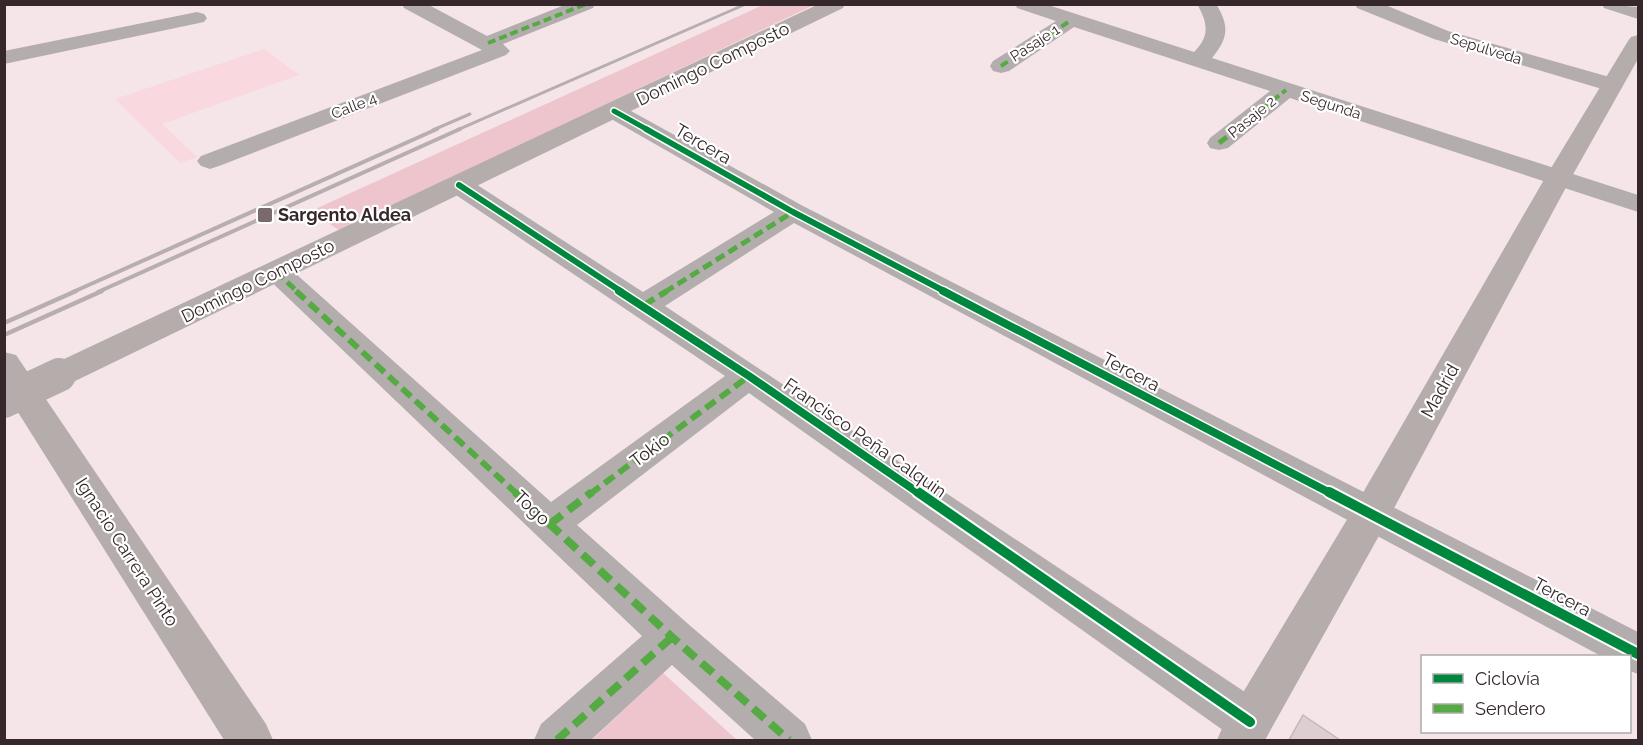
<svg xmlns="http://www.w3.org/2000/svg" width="1643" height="745" font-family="Raleway,sans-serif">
  <rect width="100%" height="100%" fill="#f5e5e8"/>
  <path fill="#f9d9df" d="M 264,49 L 299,75 L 162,124 L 197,157 L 180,163 L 115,99 Z"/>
  <g fill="#eec5cc">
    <path d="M 763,5 L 814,5 L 340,231 L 311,211 Z"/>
    <path d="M 663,673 L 737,740 L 592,740 Z"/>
  </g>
  <path fill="#dcced1" stroke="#c4b7b9" stroke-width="1.5" d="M 1303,715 L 1340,740 L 1289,740 Z"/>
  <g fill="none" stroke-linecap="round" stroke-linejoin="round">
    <g fill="#b4adae" fill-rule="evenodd">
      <path d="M 402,4 L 427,4 L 487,36 L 567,4 L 595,4 L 593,8 L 503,44 L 510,51 L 506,55 L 219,166 L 210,169 L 201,166 L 197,161 L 201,156 L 482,50 L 404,8 Z"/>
      <path d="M 1015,4 L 1045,4 L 1194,52 C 1210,36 1208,23 1197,4 L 1216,4 C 1230,26 1228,39 1212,58 L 1638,195 L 1638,212 L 1290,98 L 1228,148 L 1219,150 L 1210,148 L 1207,143 L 1210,138 L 1270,91 L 1074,27 L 1009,71 L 1001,73 L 993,71 L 990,66 L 993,61 L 1056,21 L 1017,8 Z"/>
      <path d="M 1355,4 L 1383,4 L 1448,31 L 1620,80 L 1623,85 L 1620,90 L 1612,92 L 1434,39 L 1357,8 Z"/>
      <path d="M 1602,4 L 1638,7 L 1638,19 L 1604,8 Z"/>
      <path d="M 197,12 L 204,14 L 207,18 L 204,22 L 4,64 L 4,51 Z"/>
      <path d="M 614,104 L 622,106 L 803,206 L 1638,632 L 1638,674 L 1630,671 L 1630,656 L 1601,656 L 794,223 L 665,306 L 1266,706 L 1273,722 L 1266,738 C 1256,742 1244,742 1234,738 L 749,393 L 577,525 L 687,623 L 805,724 L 812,740 L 755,740 L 672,665 L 591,740 L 534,740 L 541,724 L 642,636 L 261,272 L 266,265 L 276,263 L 286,265 L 551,502 L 725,376 L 450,191 L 446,185 L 450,179 L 459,177 L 468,179 L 643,292 L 774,212 L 606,116 L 602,111 L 606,106 Z"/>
    </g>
    <g fill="#b5acac" fill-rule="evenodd">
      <path d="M 819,4 L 845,4 L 843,8 L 71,383 L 59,387 L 47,383 L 42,375 L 47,367 Z"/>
      <path d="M 1638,35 L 1638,59 L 1571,178 L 1385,525 L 1265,740 L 1217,740 L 1224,724 L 1357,503 L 1545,178 L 1628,41 L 1631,37 Z"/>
      <path d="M 4,352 L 16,355 L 266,724 L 273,740 L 224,740 L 4,390 Z"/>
    </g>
    <g stroke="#b7aeaf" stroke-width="3">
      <path d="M 433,130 L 470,114"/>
      <path d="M 457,130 L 746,4"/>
    </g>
    <g stroke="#b7aeaf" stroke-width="4">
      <path d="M 73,292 L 437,129"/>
      <path d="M 98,292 L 460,129"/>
    </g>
    <g stroke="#b7aeaf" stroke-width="4.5">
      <path d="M 4,323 L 76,291"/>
      <path d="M 4,335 L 102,291"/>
    </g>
    <path stroke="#b5acac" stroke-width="34" d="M 4,401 L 59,375"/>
    <g stroke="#5a4" stroke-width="4" stroke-dasharray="8 4" stroke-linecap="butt">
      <path d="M 488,43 L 586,4"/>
      <path d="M 1001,66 L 1070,21"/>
      <path d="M 1235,130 L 1286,90"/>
    </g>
    <g stroke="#5a4" stroke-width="5" stroke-dasharray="10 5" stroke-linecap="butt">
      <path d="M 1219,143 L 1237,129"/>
      <path d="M 276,272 L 298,292"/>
      <path d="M 665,292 L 793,212"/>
    </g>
    <g stroke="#5a4" stroke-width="6" stroke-dasharray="12 6" stroke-linecap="butt">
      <path d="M 296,291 L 517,494"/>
      <path d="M 644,305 L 667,291"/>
      <path d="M 590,494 L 749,376"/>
    </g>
    <g stroke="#5a4" stroke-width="8" stroke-dasharray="15 8" stroke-linecap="butt">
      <path d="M 515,492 L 672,637 L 789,740"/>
      <path d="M 550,524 L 592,492"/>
      <path d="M 557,740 L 672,637"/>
    </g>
    <g stroke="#fff" stroke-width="8">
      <path id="cycleway-far3" d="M 614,111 L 648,130"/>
    </g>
    <g stroke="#fff" stroke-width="9">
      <g id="cycleway-far2">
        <path d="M 646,129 L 793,212 L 946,292"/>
        <path d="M 459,185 L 622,292"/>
      </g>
    </g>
    <g stroke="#fff" stroke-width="11">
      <g id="cycleway-far1">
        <path d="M 619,291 L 749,376 L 920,494"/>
        <path d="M 943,291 L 1332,494"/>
      </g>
    </g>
    <g stroke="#fff" stroke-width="14">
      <g id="cycleway">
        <path d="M 918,492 L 1250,722"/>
        <path d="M 1329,492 L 1638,654"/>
      </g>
    </g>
    <use href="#cycleway-far3" stroke="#00873e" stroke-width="5"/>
    <use href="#cycleway-far2" stroke="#00873e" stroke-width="6"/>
    <use href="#cycleway-far1" stroke="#00873e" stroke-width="8"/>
    <use href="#cycleway" stroke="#00873e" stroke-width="10"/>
  </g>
  <rect fill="#796a6c" stroke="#fff" stroke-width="2" x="257" y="207" width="16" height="16" rx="3"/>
  <g text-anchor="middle" stroke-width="4.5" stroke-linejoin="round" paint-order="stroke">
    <g font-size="15" fill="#36282a" stroke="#fff">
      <text transform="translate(1035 43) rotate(-33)" y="5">Pasaje 1</text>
      <text transform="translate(1486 49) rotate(17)" y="5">Sepúlveda</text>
      <text transform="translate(1331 105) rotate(18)" y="5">Segunda</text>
      <text transform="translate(354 106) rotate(-21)" y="5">Calle 4</text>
      <text transform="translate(1252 117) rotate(-39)" y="5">Pasaje 2</text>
    </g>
    <g font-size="18" fill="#36282a" stroke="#fff">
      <text transform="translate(713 64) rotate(-26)" y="6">Domingo Composto</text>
      <text transform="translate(703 144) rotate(30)" y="6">Tercera</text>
      <text transform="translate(258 281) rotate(-26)" y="6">Domingo Composto</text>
      <text transform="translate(1131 372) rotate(28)" y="6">Tercera</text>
      <text transform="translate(1440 391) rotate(-61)" y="6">Madrid</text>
      <text transform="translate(865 438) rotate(35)" y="6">Francisco Peña Calquin</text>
      <text transform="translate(650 450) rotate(-37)" y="6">Tokio</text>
      <text transform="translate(532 508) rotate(43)" y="6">Togo</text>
      <text transform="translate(127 552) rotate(57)" y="6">Ignacio Carrera Pinto</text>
      <text transform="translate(1562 597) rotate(28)" y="6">Tercera</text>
    </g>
    <g font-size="18" font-weight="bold" fill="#36282a" stroke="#fff" text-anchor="start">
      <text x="278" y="221">Sargento Aldea</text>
    </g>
  </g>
  <rect width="1643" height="745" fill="none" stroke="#36282a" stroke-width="12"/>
  <rect x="1421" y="655" width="210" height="78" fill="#ffffff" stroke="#afa9aa" stroke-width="1.5"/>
  <rect x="1433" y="674" width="30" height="9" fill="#00873e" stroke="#afa9aa" stroke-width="1.5"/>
  <text x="1475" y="685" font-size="18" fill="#36282a">Ciclovía</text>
  <rect x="1433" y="704" width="30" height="9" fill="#55aa44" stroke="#afa9aa" stroke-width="1.5"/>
  <text x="1475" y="715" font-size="18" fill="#36282a">Sendero</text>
</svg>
